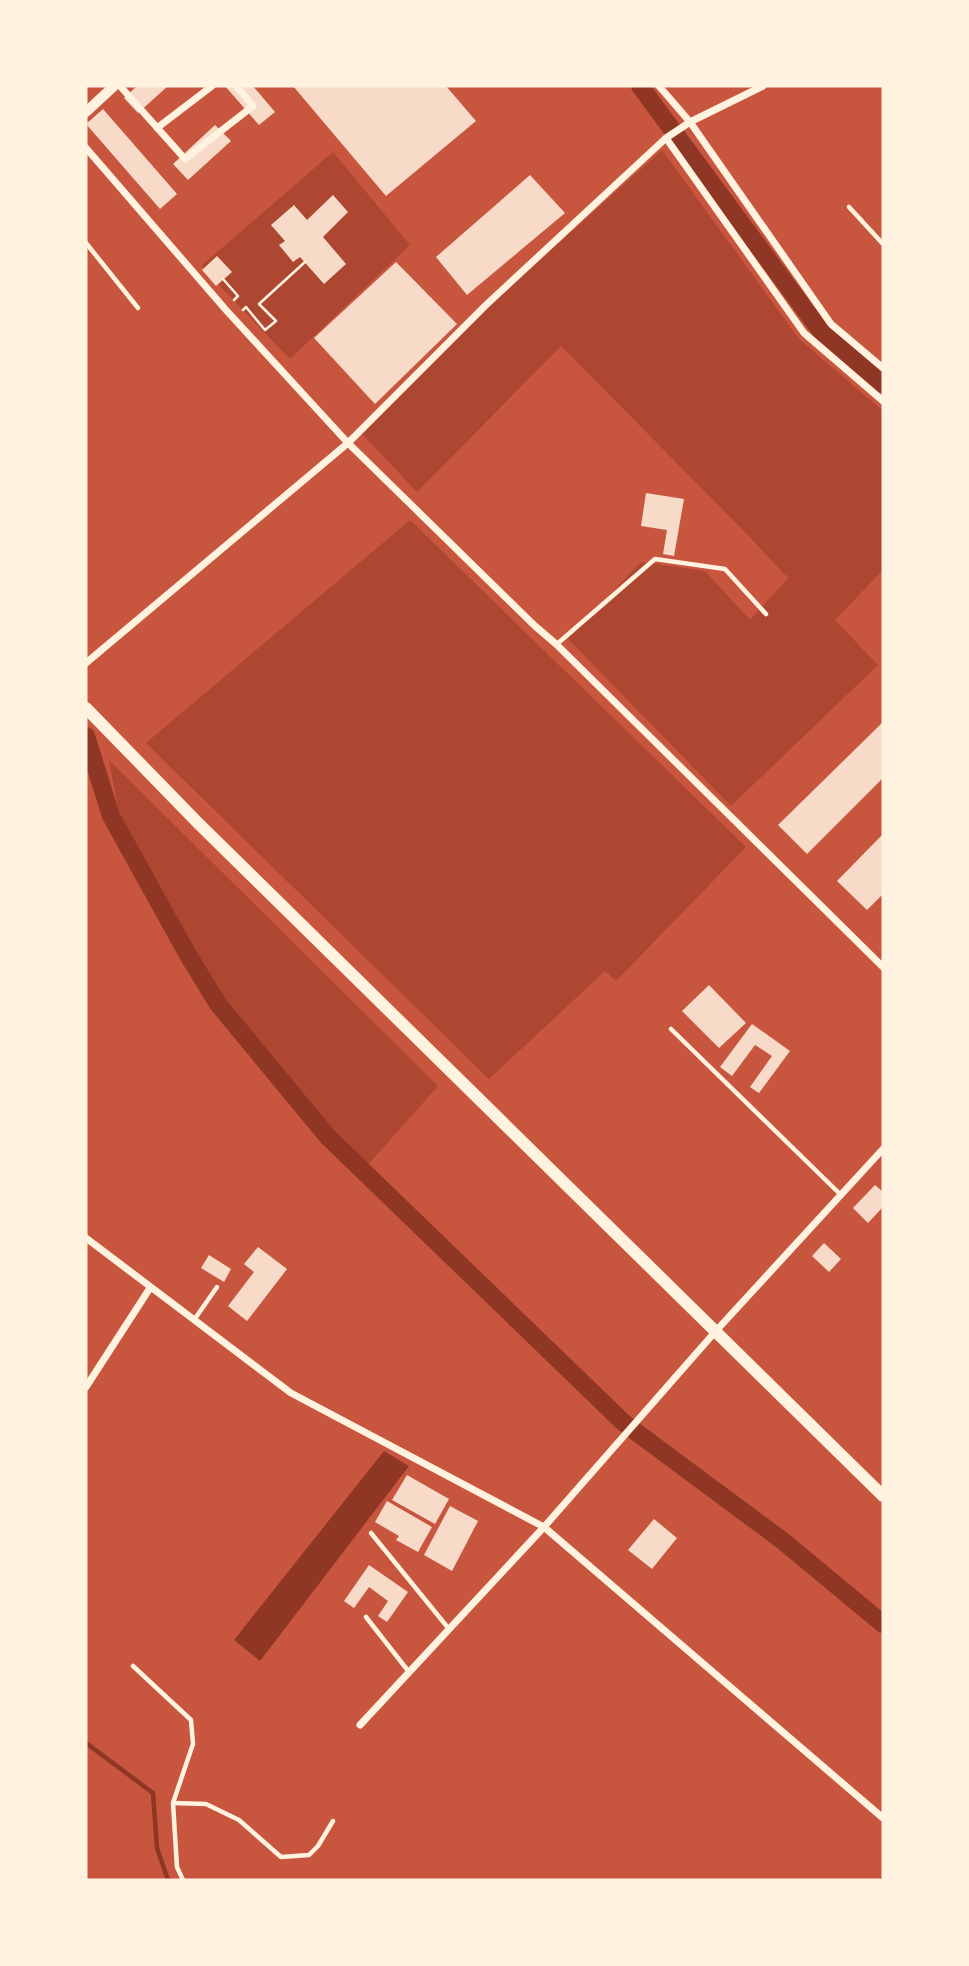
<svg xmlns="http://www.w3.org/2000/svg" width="969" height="1966" font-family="Signika,sans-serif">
  <rect width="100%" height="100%" fill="#c8553d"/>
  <g fill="#ae4732">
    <path d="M 662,150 L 799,339 L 883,411 L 883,570 L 835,620 L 878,665 L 731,806 L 568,639 L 641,562 L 705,571 L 750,620 L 788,578 L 744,531 L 561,346 L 417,492 L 362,434 L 490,305 Z"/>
    <path d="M 333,152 L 410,245 L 290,359 L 201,266 Z"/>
    <path d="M 410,520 L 746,847 L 616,981 L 605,971 L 489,1079 L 146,743 Z"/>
    <path d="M 109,760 L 438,1086 L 366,1167 L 329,1128 L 213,989 L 119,813 Z"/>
  </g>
  <path fill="#8f3625" d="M 384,1451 L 409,1466 L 260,1661 L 234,1640 Z"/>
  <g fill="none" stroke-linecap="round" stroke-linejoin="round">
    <path stroke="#8f3625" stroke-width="4.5" d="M 86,1743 L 153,1793 L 157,1848 L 168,1880"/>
    <g stroke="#8f3625" stroke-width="18">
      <path d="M 640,86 L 820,330 L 883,384"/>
      <path d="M 86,736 L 111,816 L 188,955 L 218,1004 L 328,1137 L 624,1423 L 783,1541 L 883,1624"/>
    </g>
  </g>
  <g fill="#f7dbc8">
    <path d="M 137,86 L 168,86 L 138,113 L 124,98 Z"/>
    <path d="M 225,86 L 253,86 L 275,112 L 259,125 Z"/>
    <path d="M 293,86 L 446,86 L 476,121 L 386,196 Z"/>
    <path d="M 103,109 L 177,194 L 160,209 L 86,124 Z"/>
    <path d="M 215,125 L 231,141 L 188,180 L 173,164 Z"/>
    <path d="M 530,175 L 565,213 L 467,295 L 436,257 Z"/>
    <path d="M 333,195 L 348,212 L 323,237 L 346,264 L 324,284 L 300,257 L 293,262 L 279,245 L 285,241 L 271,225 L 294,205 L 307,220 Z"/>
    <path d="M 217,256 L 232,272 L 216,286 L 202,270 Z"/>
    <path d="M 396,262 L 457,324 L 375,404 L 314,338 Z"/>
    <path d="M 646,493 L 684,499 L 674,556 L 663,554 L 667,530 L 641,526 Z"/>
    <path d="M 883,722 L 883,778 L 807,854 L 778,825 Z"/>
    <path d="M 883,834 L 883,894 L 867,910 L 837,881 Z"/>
    <path d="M 709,985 L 746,1023 L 719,1048 L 682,1011 Z"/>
    <path d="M 752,1024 L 790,1051 L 759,1093 L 750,1087 L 772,1056 L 755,1045 L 732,1076 L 720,1067 Z"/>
    <path d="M 875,1185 L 883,1192 L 883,1207 L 868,1223 L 853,1208 Z"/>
    <path d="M 824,1243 L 841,1259 L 829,1272 L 812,1256 Z"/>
    <path d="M 258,1247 L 287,1269 L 247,1321 L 228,1306 L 254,1272 L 244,1264 Z"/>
    <path d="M 209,1255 L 231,1269 L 224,1282 L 201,1268 Z"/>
    <path d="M 407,1475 L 449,1499 L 435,1524 L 392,1500 Z"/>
    <path d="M 387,1501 L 432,1527 L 418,1552 L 396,1540 L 399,1536 L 375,1522 Z"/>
    <path d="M 450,1506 L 478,1521 L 452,1571 L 424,1555 Z"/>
    <path d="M 654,1519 L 677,1538 L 652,1569 L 628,1550 Z"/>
    <path d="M 369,1565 L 408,1592 L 387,1622 L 378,1616 L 388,1601 L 369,1587 L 354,1608 L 344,1601 Z"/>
  </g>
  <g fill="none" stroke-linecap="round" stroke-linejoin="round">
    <g stroke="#fff3e0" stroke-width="2.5">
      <path d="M 223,279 L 238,296 L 234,300"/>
      <path d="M 243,310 L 246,307 L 265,330 L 276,321 L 259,304 L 305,262"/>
    </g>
    <g stroke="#fff3e0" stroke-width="4.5">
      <path d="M 849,207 L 883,244"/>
      <path d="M 86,243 L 138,308"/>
      <path d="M 557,644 L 655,559 L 725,569 L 766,614"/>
      <path d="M 671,1029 L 840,1194"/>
      <path d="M 194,1320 L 217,1287"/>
      <path d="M 371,1533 L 449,1629"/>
      <path d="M 366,1617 L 409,1672"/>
      <path d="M 133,1666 L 191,1720 L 193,1744 L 173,1803 L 177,1867 L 183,1880"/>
      <path d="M 173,1803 L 206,1804 L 239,1820 L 281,1857 L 309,1855 L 318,1846 L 333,1821"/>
    </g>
    <g stroke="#fff3e0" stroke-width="7">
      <path d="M 120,86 L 185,159 L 253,106 L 236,86"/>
      <path d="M 659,86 L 690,122 L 831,324 L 883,368"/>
      <path d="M 157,128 L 212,86"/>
      <path d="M 666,138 L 804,333 L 883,401"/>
      <path d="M 86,148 L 226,310 L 348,443 L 535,626 L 556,644 L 883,967"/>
      <path d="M 86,663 L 348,443 L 486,305 L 666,138 L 690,122 L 763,86"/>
      <path d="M 86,1238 L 291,1393 L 544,1527 L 883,1818"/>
      <path d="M 86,1387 L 150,1288"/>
      <path d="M 360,1725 L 544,1527 L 715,1332 L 883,1149"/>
    </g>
    <path stroke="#fff3e0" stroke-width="10" d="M 86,112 L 114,86"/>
    <path stroke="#fff3e0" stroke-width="12" d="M 86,708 L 198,823 L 883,1496"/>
  </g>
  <rect width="969" height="1966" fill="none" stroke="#fff3e0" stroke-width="175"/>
</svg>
